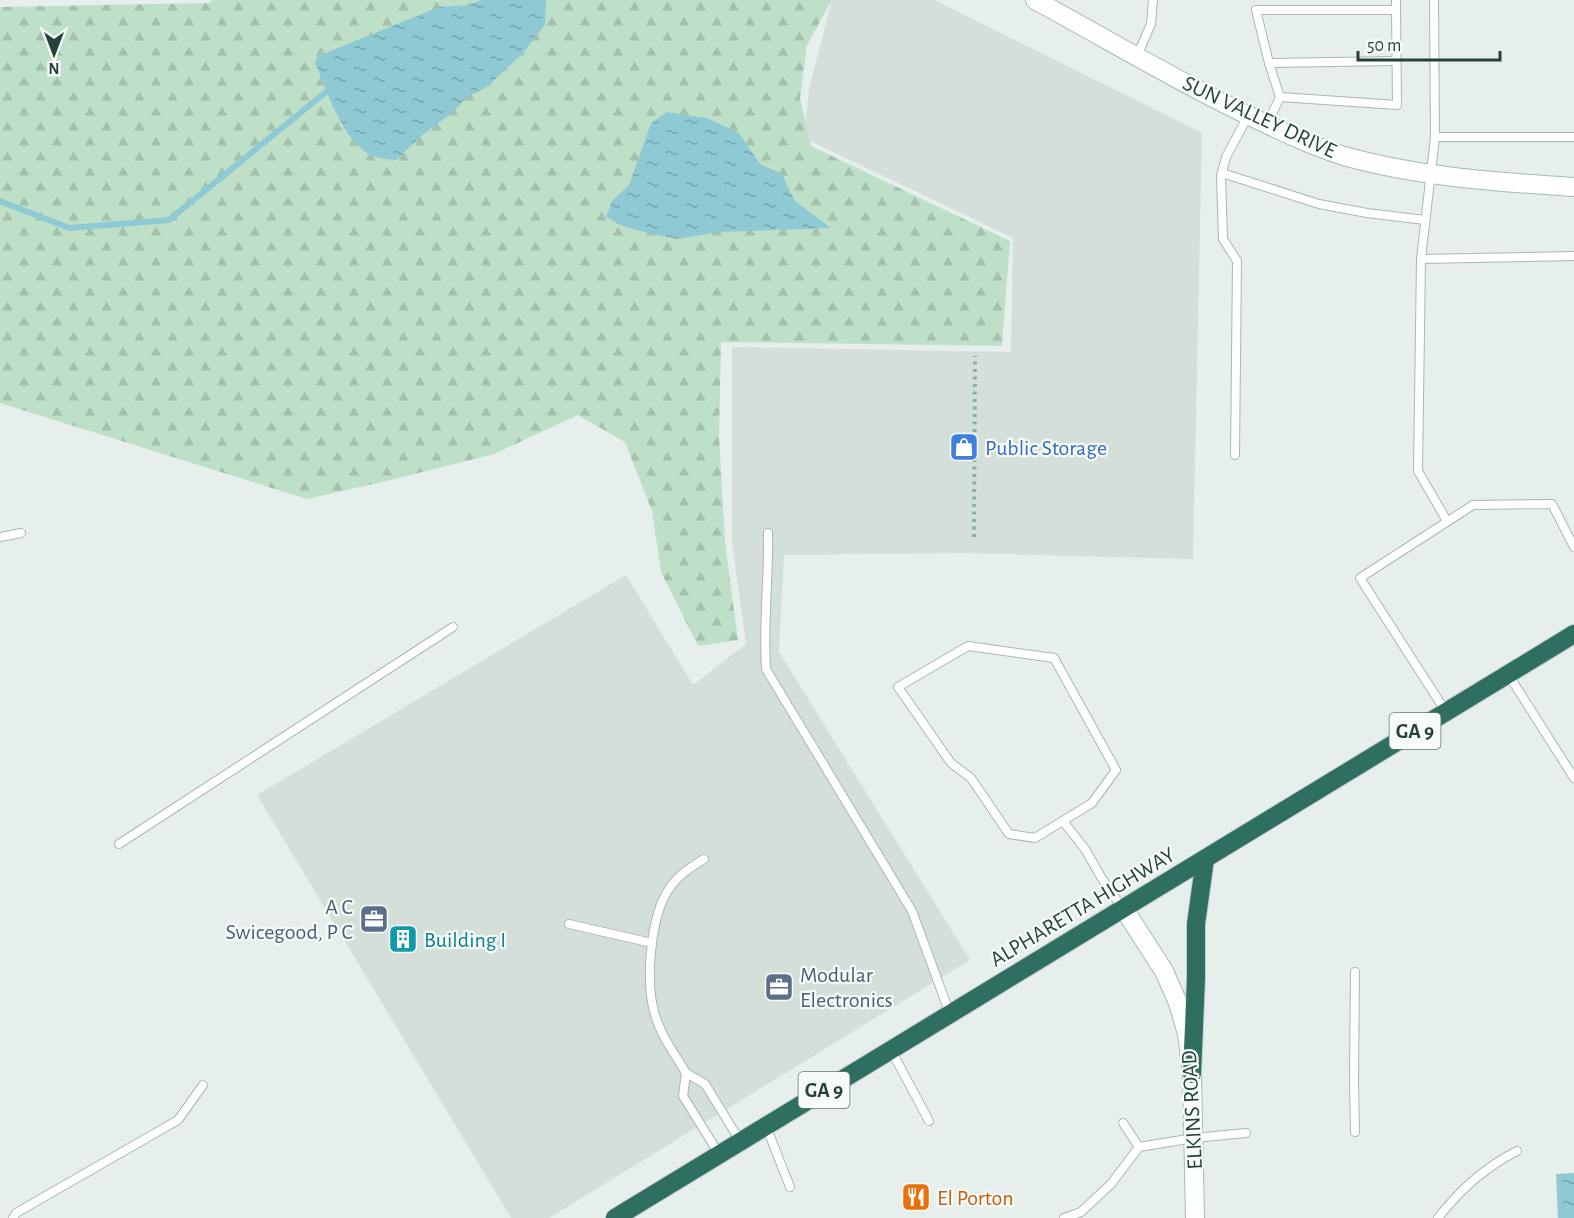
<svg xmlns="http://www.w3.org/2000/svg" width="1574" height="1218" font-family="'Alegreya Sans',sans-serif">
  <defs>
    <pattern id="forest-firs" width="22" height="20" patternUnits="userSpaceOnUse" patternTransform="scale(1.5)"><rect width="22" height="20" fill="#bfe0c8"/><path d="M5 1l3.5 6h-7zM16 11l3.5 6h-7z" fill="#a4c1ad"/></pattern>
    <pattern id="water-ripples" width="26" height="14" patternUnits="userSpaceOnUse" patternTransform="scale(1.5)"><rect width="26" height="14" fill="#8ec9d4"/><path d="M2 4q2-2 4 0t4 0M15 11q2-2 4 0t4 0" fill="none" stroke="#74a5ad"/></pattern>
  </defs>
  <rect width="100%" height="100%" fill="#e6efeb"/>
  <path fill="#d4dfda" d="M 832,0 L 934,0 L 1202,133 L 1193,559 L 963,553 L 784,555 L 779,652 L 970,960 L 549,1218 L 511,1218 L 257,795 L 626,575 L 693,685 L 746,644 L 732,542 L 732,347 L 1011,352 L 1013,238 L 804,138 L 809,89 Z"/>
  <path fill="url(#forest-firs)" d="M 213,0 L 832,0 L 807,45 L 800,98 L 811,146 L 1010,241 L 1002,346 L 721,342 L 719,436 L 725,542 L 738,640 L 698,646 L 661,572 L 652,511 L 625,442 L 578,415 L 494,454 L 395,479 L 307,499 L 0,403 L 0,7 L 209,3 Z"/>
  <g fill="url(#water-ripples)">
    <path d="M 481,0 L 546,0 L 545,25 L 522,54 L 488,86 L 466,98 L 452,113 L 425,133 L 396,160 C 389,159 379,159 373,156 C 345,146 325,88 315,62 L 318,56 L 439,7 L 469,5 Z"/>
    <path d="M 667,112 L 707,118 L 739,133 L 760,164 L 782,174 L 794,200 L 831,228 L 719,232 L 677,239 L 636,230 L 618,224 L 606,217 L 612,201 L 629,185 L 651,123 Z"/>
    <path d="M 1574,1173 L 1574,1218 L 1558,1218 L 1556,1174 Z"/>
  </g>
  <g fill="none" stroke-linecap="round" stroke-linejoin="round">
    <path stroke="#8ec9d4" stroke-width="6" d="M 0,201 L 69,228 L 169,220 L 326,92"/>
    <g stroke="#a8b8b2" stroke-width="10">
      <g id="lane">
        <path d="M 1434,0 L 1435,137 L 1421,259 L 1418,471 L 1447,521"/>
        <path d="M 1396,10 L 1396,0"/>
        <path d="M 1137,56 L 1151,24 L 1153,0"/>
        <path d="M 1269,63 L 1396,61"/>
        <path d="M 1267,125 L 1280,97 L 1269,63 L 1256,10 L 1396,10 L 1397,105 L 1280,97"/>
        <path d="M 1435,137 L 1574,137"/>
        <path d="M 1222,173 L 1319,204 L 1367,213 L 1425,220"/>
        <path d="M 1421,259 L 1574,256"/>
        <path d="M 1235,455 L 1237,261 L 1223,239 L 1221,176 L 1226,157 L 1248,116"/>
        <path d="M 768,533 C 769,578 763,623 766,669 L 912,911 L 950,1014"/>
        <path d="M 0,537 L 21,533"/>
        <path d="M 968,646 L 1054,658 L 1116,770 L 1092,803 L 1035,838 L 1009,834 L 971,778 L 951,763 L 898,687 Z"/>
        <path d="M 1508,674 L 1574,778"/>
        <path d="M 1446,712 L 1360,578 L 1473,505 L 1552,504 L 1574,547"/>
        <path d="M 1063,821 L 1085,849 L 1101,877 L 1123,909"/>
        <path d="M 119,844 L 453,627"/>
        <path d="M 569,924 L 652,943"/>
        <path d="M 891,1050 L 929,1121"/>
        <path d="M 686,1073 C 675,1054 661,1036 655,1015 C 645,983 650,917 669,889 C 678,875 691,867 704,859"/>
        <path d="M 1123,1123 L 1139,1147 L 1194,1138 L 1246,1133"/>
        <path d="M 766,1126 L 790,1187"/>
        <path d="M 1355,1132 L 1354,1081 L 1355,972"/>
        <path d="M 719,1154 L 683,1096 L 686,1073 L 705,1084 L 740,1141"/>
        <path d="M 13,1218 L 16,1213 L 178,1120 L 203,1085"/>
        <path d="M 1064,1218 L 1081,1212 L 1111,1184 L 1139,1147"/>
        <path d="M 1438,1218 C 1459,1191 1487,1166 1517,1151"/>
      </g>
    </g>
    <g stroke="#a4bbb3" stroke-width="20">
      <g id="secondary">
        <path d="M 1035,0 C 1103,37 1170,77 1239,111 C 1273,127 1308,145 1344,156 C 1419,177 1497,182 1574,187"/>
        <path d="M 1124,909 L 1164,971 L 1178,1003 L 1187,1034 L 1192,1074 L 1195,1218"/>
      </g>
    </g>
    <g stroke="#c2cac8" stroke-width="20">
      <g id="highway">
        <path d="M 1192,1074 L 1196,978 L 1196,924 L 1205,859"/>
        <path d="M 615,1218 L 1574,634"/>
      </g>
    </g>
    <path stroke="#86b3a5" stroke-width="4" stroke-dasharray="3 4.5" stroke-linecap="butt" d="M 974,537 L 975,356"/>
    <use href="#lane" stroke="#fff" stroke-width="8"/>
    <use href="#secondary" stroke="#fff" stroke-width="18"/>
    <use href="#highway" stroke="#2f6f62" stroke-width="18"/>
  </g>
  <defs>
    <g id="shop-square" transform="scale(1.5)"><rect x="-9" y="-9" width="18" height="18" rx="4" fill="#3f7fe0" stroke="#f7fbf9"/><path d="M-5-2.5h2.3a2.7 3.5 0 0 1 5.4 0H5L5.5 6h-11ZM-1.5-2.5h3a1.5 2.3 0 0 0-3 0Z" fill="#fff"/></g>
    <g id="office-square" transform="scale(1.5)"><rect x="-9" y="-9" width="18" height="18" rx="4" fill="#5c6f8a" stroke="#f7fbf9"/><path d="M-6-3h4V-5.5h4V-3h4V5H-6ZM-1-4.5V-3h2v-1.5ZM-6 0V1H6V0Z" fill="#fff"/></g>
    <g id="building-square" transform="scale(1.5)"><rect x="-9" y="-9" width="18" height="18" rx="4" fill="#0f9aa8" stroke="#f7fbf9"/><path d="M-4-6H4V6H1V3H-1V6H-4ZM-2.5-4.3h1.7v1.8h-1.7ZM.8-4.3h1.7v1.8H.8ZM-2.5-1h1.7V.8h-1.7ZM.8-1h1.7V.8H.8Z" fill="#fff"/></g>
    <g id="restaurant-square" transform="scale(1.5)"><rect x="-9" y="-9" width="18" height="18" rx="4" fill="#e8710a" stroke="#f7fbf9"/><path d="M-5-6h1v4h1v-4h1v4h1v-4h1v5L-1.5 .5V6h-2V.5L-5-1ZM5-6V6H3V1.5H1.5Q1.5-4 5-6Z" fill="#fff"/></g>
  </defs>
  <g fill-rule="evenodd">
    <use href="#shop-square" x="964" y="447"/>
    <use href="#office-square" x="374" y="919"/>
    <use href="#building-square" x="403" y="939"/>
    <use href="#office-square" x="779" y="987"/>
    <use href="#restaurant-square" x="916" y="1197"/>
  </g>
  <g text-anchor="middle" stroke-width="4.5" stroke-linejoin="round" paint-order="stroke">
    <g fill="#f7fbf9" stroke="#637a73" stroke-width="1.5">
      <rect x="1389.5" y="713" width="51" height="36" rx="4.5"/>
      <rect x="798.5" y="1072" width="51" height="36" rx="4.5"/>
    </g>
    <g font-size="21" font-weight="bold" fill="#24423a">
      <text x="1415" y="738">GA 9</text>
      <text x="824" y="1097">GA 9</text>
    </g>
    <g font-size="22" fill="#24423a" stroke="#f7fbf9">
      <text transform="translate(1260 116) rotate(25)" y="8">SUN VALLEY DRIVE</text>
      <text transform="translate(1082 906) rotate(-31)" y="8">ALPHARETTA HIGHWAY</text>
      <text transform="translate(1191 1110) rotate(-93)" y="8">ELKINS ROAD</text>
    </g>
    <g font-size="22" fill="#366cbe" stroke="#f7fbf9" text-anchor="start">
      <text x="985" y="455">Public Storage</text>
    </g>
    <g font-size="22" fill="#4e5e75" stroke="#f7fbf9" text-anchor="end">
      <text x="353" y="914">A C<tspan x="353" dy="25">Swicegood, P C</tspan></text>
      <text x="800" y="982" text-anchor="start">Modular<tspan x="800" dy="25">Electronics</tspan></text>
    </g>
    <g font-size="22" fill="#0d838f" stroke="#f7fbf9" text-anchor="start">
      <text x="424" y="947">Building I</text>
    </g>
    <g font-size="22" fill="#c56008" stroke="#f7fbf9" text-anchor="start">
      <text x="937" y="1205">El Porton</text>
    </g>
  </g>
  <g transform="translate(54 54) rotate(180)" stroke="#f7fbf9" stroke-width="4.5" paint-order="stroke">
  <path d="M0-4.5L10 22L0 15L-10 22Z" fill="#24423a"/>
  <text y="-9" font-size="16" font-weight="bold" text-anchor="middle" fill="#24423a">N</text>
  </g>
  <path d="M1358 51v9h142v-9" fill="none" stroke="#24423a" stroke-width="3"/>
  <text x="1367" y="51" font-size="18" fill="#24423a" stroke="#f7fbf9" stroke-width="4.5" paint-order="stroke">50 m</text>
</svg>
